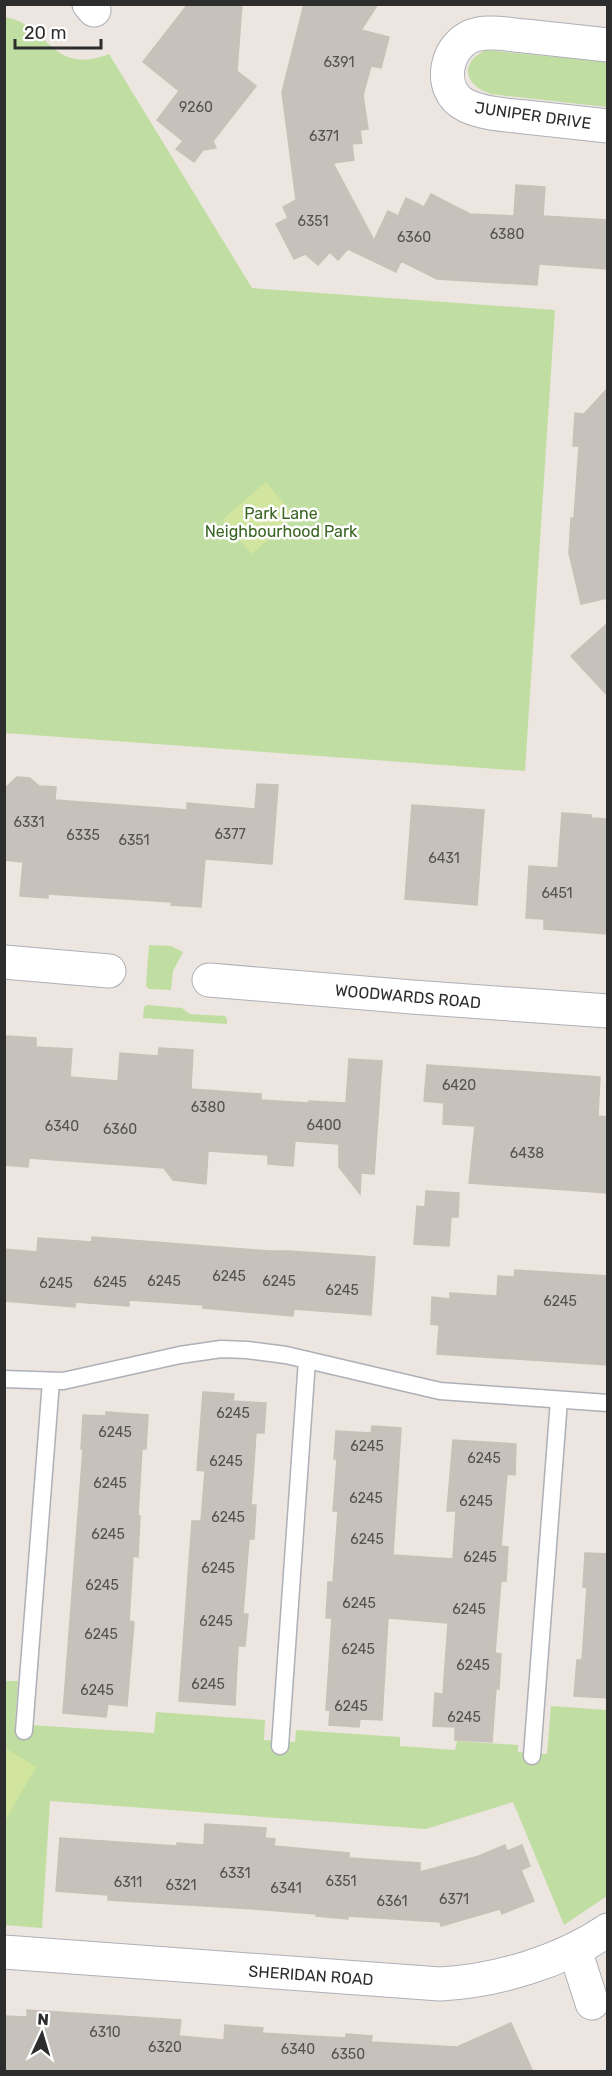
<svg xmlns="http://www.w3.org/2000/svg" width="612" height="2076" font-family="Rubik,sans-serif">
  <rect width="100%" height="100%" fill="#ede5e0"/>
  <g fill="#c0dea2">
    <path d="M 4,17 C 49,23 50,77 109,54 L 252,288 L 555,310 L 525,771 L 5,733 Z"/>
    <path d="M 486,50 L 607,62 L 607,107 L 491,94 C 465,86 458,63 486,50 Z"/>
    <path d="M 149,945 L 171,946 L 183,952 L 173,971 L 171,990 L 149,989 L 146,986 Z"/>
    <path d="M 147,1005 L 182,1008 L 190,1014 L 225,1016 L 227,1019 L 227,1024 L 143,1018 L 144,1007 Z"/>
    <path d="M 4,1681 L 18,1681 L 15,1724 L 154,1733 L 156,1712 L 265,1720 L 264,1740 L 295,1742 L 296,1730 L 400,1737 L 400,1746 L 455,1750 L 457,1741 L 518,1745 L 518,1752 L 547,1754 L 551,1706 L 607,1710 L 607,1896 L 564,1925 L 513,1802 L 426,1829 L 50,1801 L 42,1928 L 5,1925 Z"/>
  </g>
  <g fill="#d2e59f">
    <path d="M 266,482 L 295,517 L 252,554 L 222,520 Z"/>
    <path d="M 5,1748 L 36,1767 L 5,1821 Z"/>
  </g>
  <g fill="#c6c1bb" stroke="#c8c1ba" stroke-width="1.5">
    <path d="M 188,4 L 242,4 L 237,71 L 256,86 L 213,141 L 216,148 L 203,150 L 194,162 L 176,149 L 183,141 L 157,120 L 179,91 L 143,62 Z"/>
    <path d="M 304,4 L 378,4 L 361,30 L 389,37 L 381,68 L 371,66 L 363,95 L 368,129 L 360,130 L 362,143 L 352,144 L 354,160 L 333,163 L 374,240 L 388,211 L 398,216 L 406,198 L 424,207 L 431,194 L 470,214 L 514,216 L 516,185 L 545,187 L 543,216 L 608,220 L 608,269 L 539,264 L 537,285 L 437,279 L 401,261 L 396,272 L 348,249 L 338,260 L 330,252 L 318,265 L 305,254 L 294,259 L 276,224 L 288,218 L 283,207 L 296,200 L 282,92 Z"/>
    <path d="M 608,388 L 608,598 L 581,604 L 569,553 L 571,518 L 574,518 L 579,446 L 573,446 L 575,413 L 584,414 Z"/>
    <path d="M 608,623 L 608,696 L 571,656 Z"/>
    <path d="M 17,777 L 30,778 L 39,786 L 56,787 L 55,800 L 187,810 L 187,803 L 255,809 L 257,784 L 278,785 L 272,864 L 205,859 L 201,907 L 171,905 L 172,902 L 48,894 L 48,898 L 20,896 L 23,862 L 4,860 L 4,789 Z"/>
    <path d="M 412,805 L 484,810 L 477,905 L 405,899 Z"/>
    <path d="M 562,813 L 591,815 L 591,818 L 608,819 L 608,934 L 544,929 L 544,919 L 526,918 L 529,866 L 558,868 Z"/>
    <path d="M 7,1036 L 36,1038 L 36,1047 L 72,1049 L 70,1077 L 118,1081 L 120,1053 L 158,1056 L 159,1048 L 193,1050 L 191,1089 L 261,1094 L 261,1100 L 309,1103 L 309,1101 L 346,1103 L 349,1059 L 382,1061 L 374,1174 L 361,1173 L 360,1194 L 339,1167 L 339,1144 L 295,1141 L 293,1166 L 268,1164 L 268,1155 L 208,1151 L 206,1184 L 173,1180 L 164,1168 L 29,1158 L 28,1167 L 4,1165 L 4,1066 Z"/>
    <path d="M 427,1065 L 600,1077 L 598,1116 L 608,1117 L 608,1193 L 469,1183 L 475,1126 L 443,1124 L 444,1103 L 424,1101 Z"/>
    <path d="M 426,1191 L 459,1193 L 458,1217 L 451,1217 L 449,1246 L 414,1244 L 417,1206 L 425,1207 Z"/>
    <path d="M 92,1237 L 269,1251 L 289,1251 L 375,1257 L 371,1315 L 294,1309 L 293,1316 L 203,1308 L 203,1305 L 129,1300 L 129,1306 L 75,1302 L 75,1307 L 4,1301 L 4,1249 L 37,1252 L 38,1238 L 92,1242 Z"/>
    <path d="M 515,1270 L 608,1276 L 608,1365 L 437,1354 L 439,1325 L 431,1324 L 432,1297 L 450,1299 L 450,1293 L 497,1296 L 498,1276 L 514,1277 Z"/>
    <path d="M 203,1392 L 234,1394 L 233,1401 L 266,1403 L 264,1433 L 256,1433 L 251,1505 L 256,1505 L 254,1539 L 249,1539 L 243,1614 L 248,1614 L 245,1646 L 238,1646 L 235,1705 L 179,1701 L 192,1521 L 201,1521 L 205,1471 L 197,1470 Z"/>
    <path d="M 106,1412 L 148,1415 L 146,1449 L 142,1449 L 138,1516 L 140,1516 L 138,1557 L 133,1556 L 129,1621 L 134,1622 L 127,1706 L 108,1704 L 106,1717 L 63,1713 L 83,1449 L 81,1449 L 83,1415 L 106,1416 Z"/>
    <path d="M 372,1426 L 401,1428 L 393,1555 L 453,1559 L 456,1511 L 447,1511 L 453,1440 L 516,1444 L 515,1475 L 507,1474 L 501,1546 L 508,1547 L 506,1581 L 501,1581 L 495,1653 L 501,1654 L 499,1689 L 496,1688 L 492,1742 L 455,1740 L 455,1727 L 433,1726 L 435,1693 L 443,1694 L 448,1623 L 388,1618 L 382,1720 L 360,1719 L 359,1727 L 329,1725 L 330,1710 L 326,1710 L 332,1618 L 326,1618 L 328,1582 L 333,1582 L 338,1511 L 333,1511 L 337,1459 L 334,1459 L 336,1431 L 371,1433 Z"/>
    <path d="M 585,1553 L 608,1554 L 608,1698 L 574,1696 L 577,1660 L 582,1660 L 587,1588 L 583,1587 Z"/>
    <path d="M 205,1824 L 266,1828 L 265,1838 L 275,1839 L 274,1846 L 349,1853 L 349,1858 L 420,1863 L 420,1872 L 479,1856 L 505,1845 L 507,1851 L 522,1845 L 530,1866 L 521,1870 L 534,1901 L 502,1914 L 500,1909 L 441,1926 L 440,1922 L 348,1916 L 348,1919 L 316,1916 L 316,1914 L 254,1909 L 108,1900 L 108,1895 L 56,1891 L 60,1838 L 177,1846 L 177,1843 L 204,1845 Z"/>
    <path d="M 27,2010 L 181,2020 L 179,2036 L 224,2040 L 225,2025 L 263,2028 L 262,2033 L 327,2037 L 346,2038 L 346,2034 L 372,2036 L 371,2042 L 457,2047 L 511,2023 L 533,2072 L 370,2070 L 369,2072 L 104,2072 L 67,2069 L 67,2072 L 4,2072 L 4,2016 L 27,2017 Z"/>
  </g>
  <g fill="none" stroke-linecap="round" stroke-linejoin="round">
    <g stroke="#adb0b7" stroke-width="19">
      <g id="lane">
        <path d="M 4,1379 L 63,1381 L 180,1355 L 221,1349 L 247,1350 L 286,1355 L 440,1391 L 608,1403"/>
        <path d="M 24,1731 L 51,1381"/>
        <path d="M 280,1746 L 307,1360"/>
        <path d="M 532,1756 L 559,1400"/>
      </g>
    </g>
    <g stroke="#adb0b7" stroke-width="35">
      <g id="street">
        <path d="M 89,4 L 94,10"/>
        <path d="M 608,45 C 580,42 553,39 525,36 C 510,35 494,31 479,34 C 446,39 434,91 467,106 C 485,114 506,115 525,117 C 553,120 580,123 608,126"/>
        <path d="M 4,962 L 109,971"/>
        <path d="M 209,980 L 412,997 L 608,1011"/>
        <path d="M 575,1950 L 592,2003"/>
        <path d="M 4,1952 L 440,1984 C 496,1981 561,1962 608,1930"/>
      </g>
    </g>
    <use href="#lane" stroke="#fff" stroke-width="16"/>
    <use href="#street" stroke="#fff" stroke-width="33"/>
  </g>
  <g text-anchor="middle" stroke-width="5" stroke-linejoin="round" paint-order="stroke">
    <g font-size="14" fill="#535250">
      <text x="339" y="67">6391</text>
      <text x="196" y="112">9260</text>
      <text x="324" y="141">6371</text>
      <text x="313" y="226">6351</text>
      <text x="507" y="239">6380</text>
      <text x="414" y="242">6360</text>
      <text x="29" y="827">6331</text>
      <text x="230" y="839">6377</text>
      <text x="83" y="840">6335</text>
      <text x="134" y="845">6351</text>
      <text x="444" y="863">6431</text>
      <text x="557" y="898">6451</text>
      <text x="459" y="1090">6420</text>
      <text x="208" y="1112">6380</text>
      <text x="324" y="1130">6400</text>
      <text x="62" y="1131">6340</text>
      <text x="120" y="1134">6360</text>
      <text x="527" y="1158">6438</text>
      <text x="229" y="1281">6245</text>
      <text x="164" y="1286">6245</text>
      <text x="279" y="1286">6245</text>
      <text x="110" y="1287">6245</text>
      <text x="56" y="1288">6245</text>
      <text x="342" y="1295">6245</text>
      <text x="560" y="1306">6245</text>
      <text x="233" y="1418">6245</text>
      <text x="115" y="1437">6245</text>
      <text x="367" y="1451">6245</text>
      <text x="484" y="1463">6245</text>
      <text x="226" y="1466">6245</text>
      <text x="110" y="1488">6245</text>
      <text x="366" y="1503">6245</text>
      <text x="476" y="1506">6245</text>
      <text x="228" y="1522">6245</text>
      <text x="108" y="1539">6245</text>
      <text x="367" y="1544">6245</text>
      <text x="480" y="1562">6245</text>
      <text x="218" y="1573">6245</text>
      <text x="102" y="1590">6245</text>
      <text x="359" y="1608">6245</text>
      <text x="469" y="1614">6245</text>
      <text x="216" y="1626">6245</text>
      <text x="101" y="1639">6245</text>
      <text x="358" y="1654">6245</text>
      <text x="473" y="1670">6245</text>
      <text x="208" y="1689">6245</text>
      <text x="97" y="1695">6245</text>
      <text x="351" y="1711">6245</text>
      <text x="464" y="1722">6245</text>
      <text x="235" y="1878">6331</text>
      <text x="341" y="1886">6351</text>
      <text x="128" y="1887">6311</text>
      <text x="181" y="1890">6321</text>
      <text x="286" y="1893">6341</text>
      <text x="454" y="1904">6371</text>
      <text x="392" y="1906">6361</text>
      <text x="105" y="2037">6310</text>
      <text x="165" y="2052">6320</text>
      <text x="298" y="2054">6340</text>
      <text x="348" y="2059">6350</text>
    </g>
    <g font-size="16" fill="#2d2d2d" stroke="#fff">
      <text transform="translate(533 115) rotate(8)" y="6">JUNIPER DRIVE</text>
      <text transform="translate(408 996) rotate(5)" y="6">WOODWARDS ROAD</text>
      <text transform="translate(311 1975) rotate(4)" y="6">SHERIDAN ROAD</text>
    </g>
    <g font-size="16" fill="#3a6521" stroke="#fff">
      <text x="281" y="519">Park Lane<tspan x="281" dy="18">Neighbourhood Park</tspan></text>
    </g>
  </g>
  <rect width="612" height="2076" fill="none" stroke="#2d2d2d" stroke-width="12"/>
  <g transform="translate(42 2034) rotate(4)" stroke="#ffffff" stroke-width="4.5" paint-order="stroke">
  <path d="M0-4.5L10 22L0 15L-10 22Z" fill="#2d2d2d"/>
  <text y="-9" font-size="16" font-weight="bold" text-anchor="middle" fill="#2d2d2d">N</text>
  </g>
  <path d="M15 39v9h86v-9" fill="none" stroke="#2d2d2d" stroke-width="3"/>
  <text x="24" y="39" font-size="18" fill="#2d2d2d" stroke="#ffffff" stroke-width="4.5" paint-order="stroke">20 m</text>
</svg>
